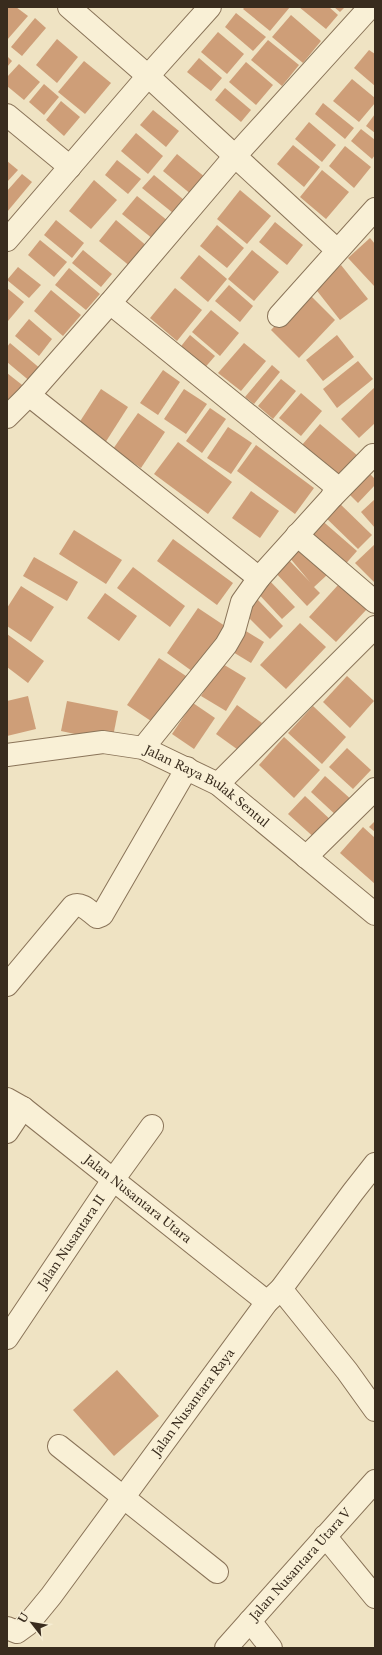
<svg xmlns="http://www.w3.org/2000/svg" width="382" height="1655" font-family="'Libre Baskerville',serif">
  <rect width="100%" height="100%" fill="#efe3c3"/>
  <g fill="#ce9e78">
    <path d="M 7,7 L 16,7 L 28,16 L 7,40 Z"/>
    <path d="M 245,7 L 290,7 L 270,31 L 243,9 Z"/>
    <path d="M 299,7 L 329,7 L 338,15 L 326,29 Z"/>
    <path d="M 334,7 L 345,7 L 340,12 Z"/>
    <path d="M 236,13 L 266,37 L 253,51 L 225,27 Z"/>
    <path d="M 291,15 L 321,41 L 303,63 L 272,37 Z"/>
    <path d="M 35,18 L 46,28 L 22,56 L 11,47 Z"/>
    <path d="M 218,32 L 244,54 L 227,74 L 201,52 Z"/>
    <path d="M 57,39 L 78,57 L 57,83 L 36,65 Z"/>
    <path d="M 268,40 L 299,65 L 282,86 L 251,60 Z"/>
    <path d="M 369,50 L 375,54 L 375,86 L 354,68 Z"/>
    <path d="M 7,56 L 12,61 L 7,67 Z"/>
    <path d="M 199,58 L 222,78 L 211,91 L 187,72 Z"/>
    <path d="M 84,61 L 111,83 L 85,114 L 58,92 Z"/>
    <path d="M 246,62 L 273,85 L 256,105 L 229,82 Z"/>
    <path d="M 19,64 L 40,82 L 24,100 L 7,86 L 7,77 Z"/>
    <path d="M 352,79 L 375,98 L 375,103 L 359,122 L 333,101 Z"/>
    <path d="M 44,84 L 59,97 L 44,115 L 29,102 Z"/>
    <path d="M 225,88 L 251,110 L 241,122 L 215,100 Z"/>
    <path d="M 61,101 L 80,117 L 64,136 L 46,120 Z"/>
    <path d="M 323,103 L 354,128 L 345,139 L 315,114 Z"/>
    <path d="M 153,110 L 179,131 L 166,147 L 140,125 Z"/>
    <path d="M 375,114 L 375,133 L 366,126 Z"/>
    <path d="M 309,122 L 336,145 L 322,162 L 295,139 Z"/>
    <path d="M 361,129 L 375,140 L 375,155 L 372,159 L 351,141 Z"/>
    <path d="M 136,133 L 163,156 L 148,174 L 121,151 Z"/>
    <path d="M 293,145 L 320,167 L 304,187 L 277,164 Z"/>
    <path d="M 345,146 L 371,167 L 354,188 L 329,166 Z"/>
    <path d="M 177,154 L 206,178 L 192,195 L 163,171 Z"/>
    <path d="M 117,160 L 141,179 L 128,194 L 105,175 Z"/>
    <path d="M 7,161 L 18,170 L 7,182 Z"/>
    <path d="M 322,170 L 349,192 L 326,219 L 300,197 Z"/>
    <path d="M 22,174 L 32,182 L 7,212 L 7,191 Z"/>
    <path d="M 154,175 L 184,200 L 173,213 L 142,188 Z"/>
    <path d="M 94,180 L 117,200 L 91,229 L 69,211 Z"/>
    <path d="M 240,190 L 271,216 L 247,244 L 217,219 Z"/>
    <path d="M 137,196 L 168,221 L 153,239 L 122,214 Z"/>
    <path d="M 56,220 L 84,243 L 72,258 L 44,235 Z"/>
    <path d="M 116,220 L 148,247 L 131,267 L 99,241 Z"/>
    <path d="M 275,222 L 303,245 L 287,265 L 259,242 Z"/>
    <path d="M 217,225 L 244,248 L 227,268 L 200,246 Z"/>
    <path d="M 370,238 L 375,244 L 375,287 L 348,258 Z"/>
    <path d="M 40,240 L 67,262 L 54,277 L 28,255 Z"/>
    <path d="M 83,250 L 112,274 L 101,287 L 72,263 Z"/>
    <path d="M 252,250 L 279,272 L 254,301 L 228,279 Z"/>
    <path d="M 199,255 L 227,279 L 208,302 L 180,278 Z"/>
    <path d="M 341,265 L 368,299 L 340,320 L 314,287 Z"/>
    <path d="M 18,267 L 41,285 L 29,298 L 7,280 Z"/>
    <path d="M 69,268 L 100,294 L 86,310 L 55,285 Z"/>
    <path d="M 229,285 L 253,306 L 240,322 L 215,301 Z"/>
    <path d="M 7,288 L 24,302 L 8,321 L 7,320 Z"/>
    <path d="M 175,288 L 202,310 L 177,341 L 150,318 Z"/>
    <path d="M 51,290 L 81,315 L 63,336 L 34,311 Z"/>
    <path d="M 307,292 L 335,320 L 299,358 L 271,330 Z"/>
    <path d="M 211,310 L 239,333 L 220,356 L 192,332 Z"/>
    <path d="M 29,319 L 52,339 L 39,356 L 15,336 Z"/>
    <path d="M 190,335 L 215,356 L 202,371 L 178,350 Z"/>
    <path d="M 337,335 L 354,357 L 323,381 L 306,360 Z"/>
    <path d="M 10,343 L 42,370 L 32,383 L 7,362 L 7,347 Z"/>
    <path d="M 244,343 L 266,361 L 241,391 L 218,373 Z"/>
    <path d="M 358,361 L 373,379 L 337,408 L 323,389 Z"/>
    <path d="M 272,365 L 280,372 L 254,404 L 245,397 Z"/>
    <path d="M 163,370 L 180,382 L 158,415 L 140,403 Z"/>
    <path d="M 7,373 L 26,388 L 12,405 L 7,401 Z"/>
    <path d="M 281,379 L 296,391 L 273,419 L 258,406 Z"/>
    <path d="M 375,387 L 375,423 L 359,438 L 341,419 Z"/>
    <path d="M 101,389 L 128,407 L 105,443 L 77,426 Z"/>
    <path d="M 184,389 L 207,404 L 186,434 L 164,419 Z"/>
    <path d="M 301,393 L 322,411 L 301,436 L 279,418 Z"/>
    <path d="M 210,408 L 226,419 L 202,453 L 186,441 Z"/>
    <path d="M 138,413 L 165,432 L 141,468 L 113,449 Z"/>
    <path d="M 320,424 L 358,456 L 340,477 L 302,445 Z"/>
    <path d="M 228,427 L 252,443 L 231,474 L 207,458 Z"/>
    <path d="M 178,442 L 232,482 L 208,514 L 154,474 Z"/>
    <path d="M 256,445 L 314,488 L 295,514 L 237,471 Z"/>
    <path d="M 362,466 L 375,479 L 375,485 L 358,503 L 343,488 Z"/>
    <path d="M 251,491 L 279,511 L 260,538 L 232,518 Z"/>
    <path d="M 335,499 L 372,535 L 358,549 L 322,514 Z"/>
    <path d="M 375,499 L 375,528 L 361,512 Z"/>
    <path d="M 319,518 L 357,551 L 342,568 L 304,535 Z"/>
    <path d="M 74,530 L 122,560 L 106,584 L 59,554 Z"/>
    <path d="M 173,539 L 233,583 L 217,605 L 157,561 Z"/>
    <path d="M 297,540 L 327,575 L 314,587 L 320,593 L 307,606 L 272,569 L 286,557 L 310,582 L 284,551 Z"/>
    <path d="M 375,544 L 375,583 L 355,563 Z"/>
    <path d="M 34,557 L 78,582 L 67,601 L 23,576 Z"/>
    <path d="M 133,567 L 185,606 L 170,627 L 117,588 Z"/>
    <path d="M 266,577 L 295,607 L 282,619 L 254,589 Z"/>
    <path d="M 339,584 L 367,609 L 336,642 L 309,617 Z"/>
    <path d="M 21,586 L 54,607 L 31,642 L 7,626 L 7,608 Z"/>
    <path d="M 105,593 L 137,616 L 119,641 L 87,618 Z"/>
    <path d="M 257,599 L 283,626 L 270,639 L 243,612 Z"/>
    <path d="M 198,608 L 228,628 L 196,674 L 167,653 Z"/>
    <path d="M 300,623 L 326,647 L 286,689 L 260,665 Z"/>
    <path d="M 241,628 L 264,642 L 251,663 L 228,649 Z"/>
    <path d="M 7,634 L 44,661 L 28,683 L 7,667 Z"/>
    <path d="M 159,658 L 192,680 L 160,727 L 127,705 Z"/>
    <path d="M 221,663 L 246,678 L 226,711 L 201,696 Z"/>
    <path d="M 347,676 L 374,701 L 350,728 L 323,702 Z"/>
    <path d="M 28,696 L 36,729 L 7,736 L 7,701 Z"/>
    <path d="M 67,701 L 118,711 L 112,742 L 61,731 Z"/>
    <path d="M 193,703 L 215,718 L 194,749 L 172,734 Z"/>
    <path d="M 237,705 L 262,723 L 241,752 L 216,734 Z"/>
    <path d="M 313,706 L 346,737 L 322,764 L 288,733 Z"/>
    <path d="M 284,737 L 320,770 L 294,798 L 259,765 Z"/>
    <path d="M 347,748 L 371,770 L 353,789 L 329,767 Z"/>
    <path d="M 325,776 L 353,801 L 338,817 L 311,792 Z"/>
    <path d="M 305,796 L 333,822 L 317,840 L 288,814 Z"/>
    <path d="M 375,821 L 375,832 L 369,827 Z"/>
    <path d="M 363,827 L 375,838 L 375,884 L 340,853 Z"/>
    <path d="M 117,1370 L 159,1416 L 114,1456 L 73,1410 Z"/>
  </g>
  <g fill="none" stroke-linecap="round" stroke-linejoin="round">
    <g stroke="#8a7459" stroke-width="24">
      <g id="minor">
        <path d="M 69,7 L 148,76 L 337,250"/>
        <path d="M 7,115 L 70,167"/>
        <path d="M 7,240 L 148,76 L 210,7"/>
        <path d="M 110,303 L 332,483 L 335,489 L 332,497"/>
        <path d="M 279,316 L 375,209"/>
        <path d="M 29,395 L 259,578"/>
        <path d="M 7,417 L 29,395 L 110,303 L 235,156 L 370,7"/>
        <path d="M 297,535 L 375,602"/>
        <path d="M 143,748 L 226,645 L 234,631 L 242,602 L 259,578 L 332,497 L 373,455"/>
        <path id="s1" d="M 7,755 L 103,742 L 143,748 L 218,784 L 375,914"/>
        <path d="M 218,784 L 375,627"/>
        <path d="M 306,857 L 375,789"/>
        <path d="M 7,985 L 73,906 C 82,902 90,912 97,917 L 102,915 L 187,768"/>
        <path id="s2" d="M 7,1099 L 23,1108 L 267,1302"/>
        <path d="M 7,1132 L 23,1108"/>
        <path d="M 281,1289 L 347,1371 L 375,1410"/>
        <path id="s3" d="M 7,1338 L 113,1180 L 152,1126"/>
        <path d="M 59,1446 L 217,1572"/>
        <path d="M 325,1536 L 375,1597"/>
        <path d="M 250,1621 L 271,1648"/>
        <path id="s4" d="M 7,1628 L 17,1632 L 28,1624 L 51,1596 L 267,1302 L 281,1289 L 353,1192 L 375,1164"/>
        <path id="s5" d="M 226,1648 L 375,1481"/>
      </g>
    </g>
    <use href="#minor" stroke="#f9f0d6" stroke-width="22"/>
  </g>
  <g text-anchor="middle" stroke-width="3.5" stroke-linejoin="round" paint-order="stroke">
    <g font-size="12" fill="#392c1e" stroke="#f6edd3">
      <text dy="4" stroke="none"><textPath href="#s1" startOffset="212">Jalan Raya Bulak Sentul</textPath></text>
      <text dy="4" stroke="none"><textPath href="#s2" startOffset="165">Jalan Nusantara Utara</textPath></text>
      <text dy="4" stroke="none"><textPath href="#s3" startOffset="116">Jalan Nusantara II</textPath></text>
      <text dy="4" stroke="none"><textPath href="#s4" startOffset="301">Jalan Nusantara Raya</textPath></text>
      <text dy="4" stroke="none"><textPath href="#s5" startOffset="112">Jalan Nusantara Utara V</textPath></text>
    </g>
  </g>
  <rect width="382" height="1655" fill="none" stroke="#392c1e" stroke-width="16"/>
  <g transform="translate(32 1623) rotate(301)" stroke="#f6edd3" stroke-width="3" paint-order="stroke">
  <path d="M0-3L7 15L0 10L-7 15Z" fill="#392c1e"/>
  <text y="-6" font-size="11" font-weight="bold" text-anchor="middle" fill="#392c1e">U</text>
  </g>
</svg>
